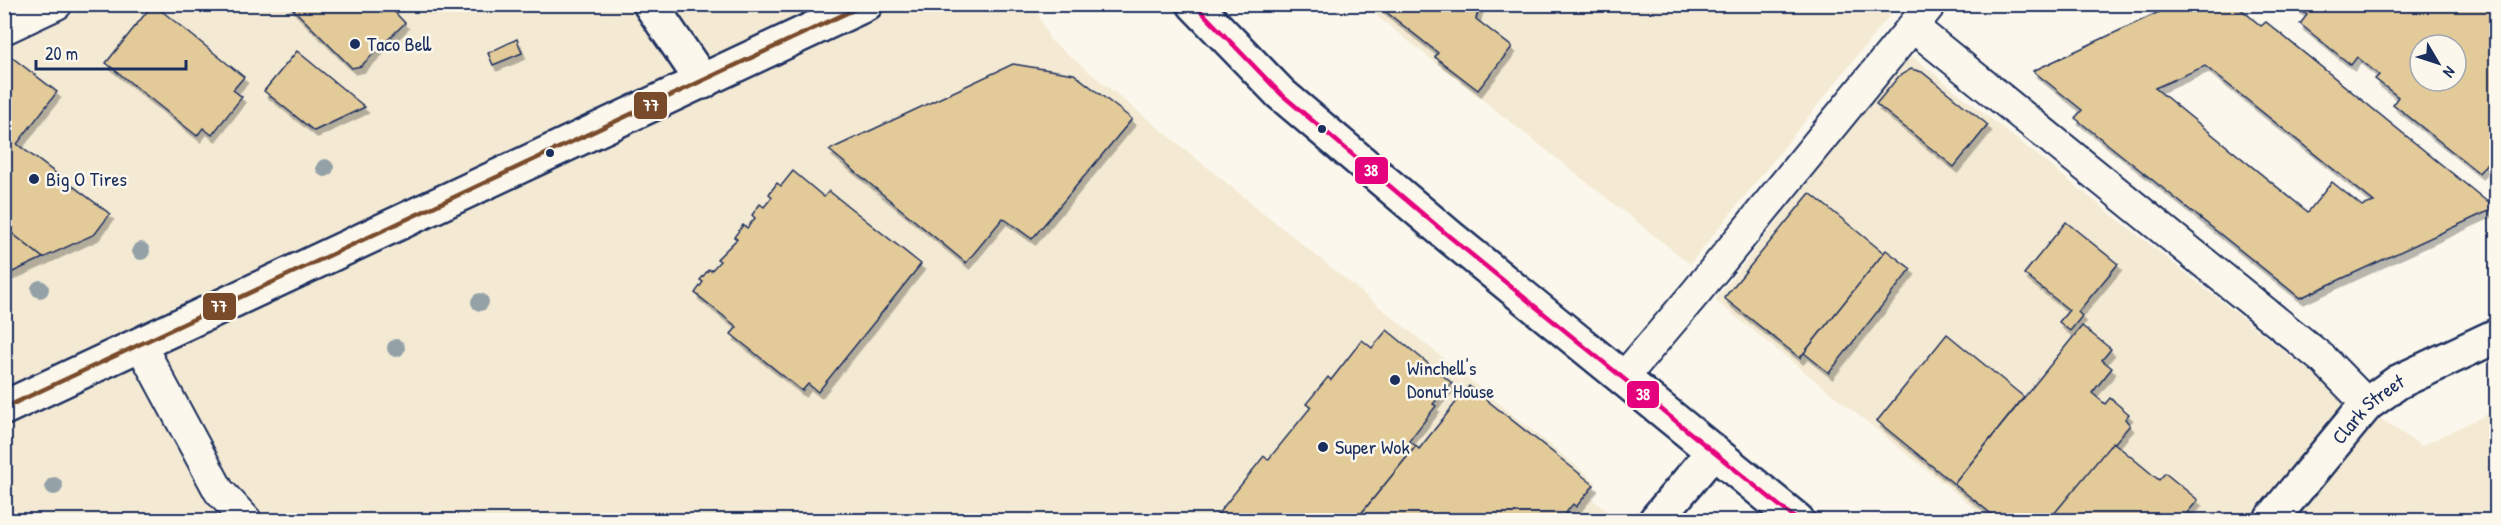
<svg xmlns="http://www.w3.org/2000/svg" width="2501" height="525" font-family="'Patrick Hand',sans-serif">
  <defs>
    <filter id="shadow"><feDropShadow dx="3.5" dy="6" stdDeviation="0" flood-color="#0004"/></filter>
  </defs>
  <rect width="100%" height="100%" fill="#fbf7ec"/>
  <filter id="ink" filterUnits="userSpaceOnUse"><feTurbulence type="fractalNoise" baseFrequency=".0167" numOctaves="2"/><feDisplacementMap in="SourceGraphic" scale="12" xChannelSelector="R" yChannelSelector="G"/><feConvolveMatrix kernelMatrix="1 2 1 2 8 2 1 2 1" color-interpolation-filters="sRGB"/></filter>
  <g filter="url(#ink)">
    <g fill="#f4ead3">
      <path d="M 94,4 L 1034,5 L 1050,40 L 1596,482 L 1592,499 L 1618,520 L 5,520 L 4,47 Z"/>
      <path d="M 1363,5 L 1898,5 L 1690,264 Z"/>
      <path d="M 1913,57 L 2303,366 L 2421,446 L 2496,410 L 2496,520 L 1989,520 L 1715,300 L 1901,64 Z"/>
    </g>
    <g fill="#e3ca99" stroke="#1b2f5e" stroke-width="1.5" fill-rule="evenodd" filter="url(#shadow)">
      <path d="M 153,4 L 244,77 L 233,90 L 242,97 L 212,135 L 203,128 L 197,136 L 106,63 Z"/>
      <path d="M 288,4 L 387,4 L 405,23 L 361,66 L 352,68 Z"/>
      <path d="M 1376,4 L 1480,4 L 1476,19 L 1512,47 L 1478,90 L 1435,57 L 1438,53 Z"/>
      <path d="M 2176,4 L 2235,4 L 2261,26 L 2266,22 L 2495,208 L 2300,298 L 2075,118 L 2082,110 L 2033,71 ZM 2205,66 L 2374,202 L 2362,206 L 2332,182 L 2308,212 L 2155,88 Z"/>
      <path d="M 2293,4 L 2496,4 L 2496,152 L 2479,173 L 2393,104 L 2398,97 L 2375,79 L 2379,75 L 2357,57 L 2351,65 L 2300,24 L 2307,15 ZM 2420,45 L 2456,45 L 2456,81 L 2420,81 Z"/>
      <path d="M 517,39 L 522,53 L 493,65 L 488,53 Z"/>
      <path d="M 297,51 L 365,107 L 314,131 L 264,91 Z"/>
      <path d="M 5,52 L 57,92 L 17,144 L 110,214 L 95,234 L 43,258 L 4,227 Z"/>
      <path d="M 1013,64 L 1074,74 L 1132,119 L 1032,239 L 1003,218 L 966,263 L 829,150 Z"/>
      <path d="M 1911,69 L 1922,72 L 1988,125 L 1954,167 L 1876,104 L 1899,76 Z"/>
      <path d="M 793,171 L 824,197 L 829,191 L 921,264 L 818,392 L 808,384 L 802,391 L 731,334 L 737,327 L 695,293 L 703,282 L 700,280 L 709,269 L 711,271 L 720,261 L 717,259 L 737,239 L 734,237 L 743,225 L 747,228 L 755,218 L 752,215 L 760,204 L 764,207 L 772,197 L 769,194 L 777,183 L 781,186 Z"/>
      <path d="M 1810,193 L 1884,253 L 1800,358 L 1724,298 Z"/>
      <path d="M 2066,222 L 2118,264 L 2078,312 L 2082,316 L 2070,331 L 2059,322 L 2069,310 L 2024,274 Z"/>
      <path d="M 4,227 L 43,258 L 4,276 Z"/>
      <path d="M 1886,250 L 1911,269 L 1829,373 L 1804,353 Z"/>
      <path d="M 2082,326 L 2111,349 L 2102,360 L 2112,368 L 2092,393 L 2105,404 L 2110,398 L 2129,414 L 2125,419 L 2130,425 L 2049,520 L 1999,520 L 1954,484 Z"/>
      <path d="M 1387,330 L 1452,383 L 1433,404 L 1436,406 L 1409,441 L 1416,446 L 1360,515 L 1358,514 L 1352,520 L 1213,520 L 1264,456 L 1268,460 L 1311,407 L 1306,404 L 1328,377 L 1331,380 L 1362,340 L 1372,348 Z"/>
      <path d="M 1947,334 L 2024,397 L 1954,484 L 1877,421 Z"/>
      <path d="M 1469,386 L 1594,485 L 1576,507 L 1573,504 L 1560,520 L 1366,520 L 1360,515 L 1416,446 L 1419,449 Z"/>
      <path d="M 2113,442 L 2159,480 L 2165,473 L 2198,500 L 2181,520 L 2049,520 Z"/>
    </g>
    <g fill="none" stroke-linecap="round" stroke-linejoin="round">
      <g stroke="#1b2f5e" stroke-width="34">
        <g id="service">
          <path d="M 1913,27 L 2324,360 L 2367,404"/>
          <path d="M 4,29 L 57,4"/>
          <path d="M 140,344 L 219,491 L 246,520"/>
          <path d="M 1624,377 L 1697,291 L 1931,4"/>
        </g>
      </g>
      <g stroke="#1b2f5e" stroke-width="38">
        <g id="minor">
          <path d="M 650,4 L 703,82"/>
          <path d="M 1656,520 L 1713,452"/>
          <path id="s1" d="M 2271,520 L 2367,404 L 2398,382 L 2496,336"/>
        </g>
      </g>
      <g stroke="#1b2f5e" stroke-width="38">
        <g id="primary">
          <path d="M 1194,4 L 1281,94 L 1450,237 L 1797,520"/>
          <path d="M 4,408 C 291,272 579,140 866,4"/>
        </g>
      </g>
      <use href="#service" stroke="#fbf7ec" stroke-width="30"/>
      <use href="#minor" stroke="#fbf7ec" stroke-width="33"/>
      <use href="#primary" stroke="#fbf7ec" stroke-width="33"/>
      <g stroke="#fbf7ec" stroke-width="9">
        <path id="bus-1" d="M 1194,4 L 1281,94 L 1450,237 L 1797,520"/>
      </g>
      <g stroke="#fbf7ec" stroke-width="9">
        <path id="bus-2" d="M 4,408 C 291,272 579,140 866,4"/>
      </g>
      <use href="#bus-1" stroke="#e5007d" stroke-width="4.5"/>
      <use href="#bus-2" stroke="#7a4b2a" stroke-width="4.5"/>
    </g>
    <g fill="#94a2a8">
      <circle cx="325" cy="168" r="9"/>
      <circle cx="141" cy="251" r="9"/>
      <circle cx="40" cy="289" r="9"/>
      <circle cx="480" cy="302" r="9"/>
      <circle cx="396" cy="348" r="9"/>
      <circle cx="54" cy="486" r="9"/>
    </g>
  </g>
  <g fill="#1b2f5e" stroke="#fbf7ec" stroke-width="2">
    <circle cx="355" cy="44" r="6"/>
    <circle cx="1322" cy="129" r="5"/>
    <circle cx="550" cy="153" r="5"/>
    <circle cx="34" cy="179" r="6"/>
    <circle cx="1395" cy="380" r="6"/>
    <circle cx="1323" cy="447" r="6"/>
  </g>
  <g text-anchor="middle" stroke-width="5" stroke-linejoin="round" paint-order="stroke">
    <g font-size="20" fill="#1b2f5e" stroke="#fbf7ec" text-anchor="start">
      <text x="367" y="51">Taco Bell</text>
      <text x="46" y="186">Big O Tires</text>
      <text x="1407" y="375">Winchell's<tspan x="1407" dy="23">Donut House</tspan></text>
      <text x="1335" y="454">Super Wok</text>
    </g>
    <g font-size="20" fill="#1b2f5e" stroke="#fbf7ec">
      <text dy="7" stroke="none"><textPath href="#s1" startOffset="148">Clark Street</textPath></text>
    </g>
  </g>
  <g stroke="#fbf7ec" stroke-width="2">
    <rect x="633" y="91" width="35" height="29" rx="6" fill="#7a4b2a"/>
    <rect x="1354" y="156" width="35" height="29" rx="6" fill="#e5007d"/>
    <rect x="202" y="292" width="35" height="29" rx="6" fill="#7a4b2a"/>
    <rect x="1626" y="380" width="34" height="29" rx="6" fill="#e5007d"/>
  </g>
  <g font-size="16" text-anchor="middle" font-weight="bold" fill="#fff">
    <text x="651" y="111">77</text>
    <text x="1371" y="176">38</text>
    <text x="219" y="312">77</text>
    <text x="1643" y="400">38</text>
  </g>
  <rect width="2501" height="525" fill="none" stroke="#fbf7ec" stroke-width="24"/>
  <rect x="12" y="12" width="2477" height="501" fill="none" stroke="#1b2f5e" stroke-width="2" filter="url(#ink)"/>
  <g transform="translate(2438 63) rotate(129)"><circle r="28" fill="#fbf7ec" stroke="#a1a7b3" stroke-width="1.5"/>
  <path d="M0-4.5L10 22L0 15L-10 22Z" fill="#1b2f5e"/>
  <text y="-9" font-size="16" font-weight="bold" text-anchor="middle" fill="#1b2f5e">N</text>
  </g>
  <path d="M36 60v9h150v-9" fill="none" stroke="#1b2f5e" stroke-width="3"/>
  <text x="45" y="60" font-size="18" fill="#1b2f5e" stroke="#fbf7ec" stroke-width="4.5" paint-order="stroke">20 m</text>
</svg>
